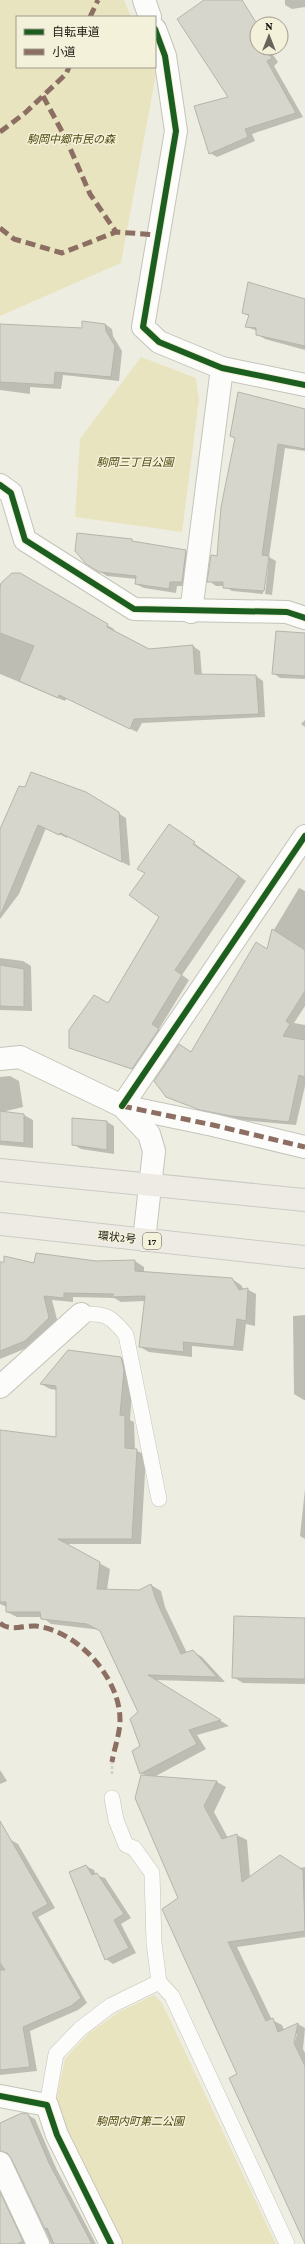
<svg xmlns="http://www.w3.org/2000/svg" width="305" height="2244" font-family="'Crimson Pro','Noto Sans JP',serif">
  <rect width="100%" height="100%" fill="#eeede1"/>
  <g fill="#e9e4c0">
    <path d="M 0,0 L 124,0 L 131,17 L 17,17 L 17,67 L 153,67 L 156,74 L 121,263 L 0,316 Z"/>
    <path d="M 141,357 L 196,378 L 199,400 L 182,532 L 75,517 L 80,439 Z"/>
    <path d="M 154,1995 L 162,2003 L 276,2244 L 120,2244 L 55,2105 L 65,2059 L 88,2034 L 119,2012 Z"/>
  </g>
  <g fill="#0003" fill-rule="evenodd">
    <path d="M 207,0 L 233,0 L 257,33 L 257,48 L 268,48 L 278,62 L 274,66 L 303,117 L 252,134 L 255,141 L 217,157 L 210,153 L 229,98 Z"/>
    <path d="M 285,0 L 305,0 L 305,7 L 292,9 L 285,5 Z"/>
    <path d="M 305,300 L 305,350 L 265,339 L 257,334 L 257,331 L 247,327 L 249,316 L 243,313 Z"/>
    <path d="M 105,324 L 112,329 L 113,336 L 122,351 L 119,381 L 63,375 L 61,389 L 30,387 L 30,394 L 0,390 L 0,334 L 83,329 Z"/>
    <path d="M 305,410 L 305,451 L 285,448 L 269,557 L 276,561 L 272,595 L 265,594 L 269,558 L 267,558 L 263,594 L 232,591 L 224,586 L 216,586 L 209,581 L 218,557 L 236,439 L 231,436 Z"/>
    <path d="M 131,540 L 137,543 L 186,551 L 193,556 L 190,586 L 177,586 L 176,593 L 144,588 L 136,584 L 136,579 L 107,576 L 99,571 Z"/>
    <path d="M 19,574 L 114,629 L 113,632 L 149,650 L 193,646 L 200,651 L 202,676 L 256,676 L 263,681 L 265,717 L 142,723 L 137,732 L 67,698 L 65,701 L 0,674 L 0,591 Z"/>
    <path d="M 305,634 L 305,679 L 280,678 L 273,673 Z"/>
    <path d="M 305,720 L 305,727 L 301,724 Z"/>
    <path d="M 86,793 L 126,818 L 130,866 L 68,836 L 67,838 L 46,828 L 19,894 L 0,919 L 0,828 Z"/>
    <path d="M 169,825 L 246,881 L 182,975 L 189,980 L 159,1029 L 166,1034 L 140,1072 L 70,1047 L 108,1005 L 160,916 L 146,873 Z"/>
    <path d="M 299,888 L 305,891 L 305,1006 L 294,1023 L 305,1025 L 305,1086 L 296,1125 L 239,1120 L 209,1113 L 166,1097 L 180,1045 L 192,1053 L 268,950 L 272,933 Z"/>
    <path d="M 0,958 L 23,961 L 31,966 L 32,1011 L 0,1010 Z"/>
    <path d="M 10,1076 L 19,1081 L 23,1107 L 2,1112 L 24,1115 L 33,1120 L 33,1148 L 0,1145 L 0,1077 Z"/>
    <path d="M 107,1122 L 114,1126 L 114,1154 L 81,1149 L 73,1144 Z"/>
    <path d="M 135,1261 L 144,1267 L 144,1272 L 232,1279 L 241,1285 L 244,1290 L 247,1289 L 256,1294 L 255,1326 L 246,1324 L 243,1351 L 192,1346 L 192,1357 L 149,1352 L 140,1347 L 145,1301 L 121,1302 L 114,1298 L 73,1297 L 73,1302 L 52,1300 L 58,1323 L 34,1345 L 0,1359 L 0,1263 Z"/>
    <path d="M 305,1315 L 305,1400 L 304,1400 L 294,1394 L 293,1316 Z"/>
    <path d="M 68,1351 L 121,1358 L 131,1364 L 133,1376 L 130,1420 L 134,1422 L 135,1450 L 146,1455 L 141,1544 L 65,1544 L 110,1569 L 107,1590 L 139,1591 L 151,1585 L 161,1591 L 165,1607 L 187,1653 L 192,1651 L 202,1657 L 225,1682 L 154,1680 L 229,1726 L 197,1735 L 206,1749 L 154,1777 L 217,1782 L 226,1787 L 214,1812 L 228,1838 L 237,1835 L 247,1840 L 250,1877 L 305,1867 L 305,1937 L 237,1947 L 272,2020 L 282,2025 L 284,2030 L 298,2024 L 305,2028 L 303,2049 L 305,2053 L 305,2244 L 231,2078 L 238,2074 L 179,1898 L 147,1776 L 141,1773 L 140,1712 L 101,1630 L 51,1624 L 42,1617 L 17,1617 L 7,1612 L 7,1607 L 0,1604 L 0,1431 L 57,1439 L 57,1390 L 50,1389 L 41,1384 ZM 295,2034 L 297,2034 L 293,2048 Z"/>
    <path d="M 305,1489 L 305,1539 L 300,1536 Z"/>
    <path d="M 305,1619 L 305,1684 L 243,1683 L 233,1677 Z"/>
    <path d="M 0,1770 L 7,1781 L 0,1784 Z"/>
    <path d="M 11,1840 L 18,1844 L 55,1908 L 38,1917 L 87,2003 L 78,2010 L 30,2031 L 37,2071 L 0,2075 L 0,1845 Z"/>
    <path d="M 86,1866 L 94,1870 L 96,1875 L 105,1878 L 131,1918 L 121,1924 L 136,1953 L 113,1964 L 106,1959 Z"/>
    <path d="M 28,2115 L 35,2119 L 56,2168 L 96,2244 L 51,2244 L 12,2157 L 8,2154 L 0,2156 L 0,2129 Z"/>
    <path d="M 0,2184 L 28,2244 L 0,2244 Z"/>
  </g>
  <g fill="#d7d6cc" stroke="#b6b5ac">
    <path d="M 204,0 L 242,0 L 257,24 L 257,48 L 264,48 L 272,58 L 267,61 L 296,113 L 245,129 L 248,137 L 209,154 L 194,106 L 228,97 L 177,19 Z"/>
    <path d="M 248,282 L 305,299 L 305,346 L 256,335 L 256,328 L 245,327 L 249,315 L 242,313 Z"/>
    <path d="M 82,321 L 105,324 L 106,331 L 115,346 L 111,377 L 55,372 L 54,385 L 0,382 L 0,324 L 82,328 Z"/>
    <path d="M 238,392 L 305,409 L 305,449 L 278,444 L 262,555 L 269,556 L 264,591 L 223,588 L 223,582 L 207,582 L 211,555 L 217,556 L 221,507 L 235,438 L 230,436 Z"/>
    <path d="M 77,533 L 132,539 L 132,541 L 186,550 L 182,582 L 170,582 L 169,589 L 135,584 L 136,576 L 99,572 L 86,564 L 75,551 Z"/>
    <path d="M 12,573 L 20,573 L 108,624 L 107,627 L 149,649 L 193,645 L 195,674 L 256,675 L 259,714 L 134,719 L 130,729 L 59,695 L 58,698 L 19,681 L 34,646 L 0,633 L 0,588 L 1,583 Z"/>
    <path d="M 276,631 L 305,633 L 305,676 L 272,674 Z"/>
    <path d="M 31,772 L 86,792 L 119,812 L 122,862 L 60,833 L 59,835 L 38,825 L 0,916 L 0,829 L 19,786 L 25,787 Z"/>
    <path d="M 169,824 L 195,842 L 193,844 L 239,876 L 175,970 L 182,975 L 152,1024 L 159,1029 L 132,1069 L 69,1048 L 69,1030 L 94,995 L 108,1003 L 159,917 L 129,895 L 145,873 L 137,869 Z"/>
    <path d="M 272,929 L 305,950 L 305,991 L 286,1021 L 290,1024 L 283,1036 L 305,1040 L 305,1077 L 299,1075 L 289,1122 L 231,1116 L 200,1110 L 166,1097 L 154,1081 L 179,1044 L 191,1052 L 256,942 L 267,949 Z"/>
    <path d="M 0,965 L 24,969 L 24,1007 L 0,1006 Z"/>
    <path d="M 0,1111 L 24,1114 L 24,1143 L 0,1141 Z"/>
    <path d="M 72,1118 L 107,1121 L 107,1150 L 72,1145 Z"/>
    <path d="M 36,1253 L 96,1261 L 135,1260 L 135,1271 L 232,1278 L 239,1290 L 248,1288 L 246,1321 L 237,1319 L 234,1347 L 183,1342 L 184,1352 L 139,1347 L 145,1296 L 111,1297 L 114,1294 L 64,1293 L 64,1298 L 44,1296 L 49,1318 L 25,1341 L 0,1351 L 0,1262 L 4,1262 L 4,1256 L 34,1263 Z"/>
    <path d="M 68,1350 L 121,1357 L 124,1370 L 120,1415 L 125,1416 L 125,1448 L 137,1449 L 132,1539 L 58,1539 L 100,1562 L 97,1589 L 139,1590 L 151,1584 L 156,1600 L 181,1654 L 193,1650 L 217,1677 L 148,1675 L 221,1720 L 189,1730 L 197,1744 L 140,1774 L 132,1751 L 140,1746 L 130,1719 L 138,1712 L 100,1631 L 87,1624 L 41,1619 L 40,1612 L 6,1612 L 6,1602 L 0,1602 L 0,1430 L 56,1437 L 56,1386 L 40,1384 Z"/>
    <path d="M 234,1616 L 305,1618 L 305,1679 L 232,1678 Z"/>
    <path d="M 141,1775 L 217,1781 L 204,1806 L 222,1839 L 237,1834 L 242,1882 L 280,1855 L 303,1870 L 305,1931 L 228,1942 L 266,2021 L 273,2018 L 278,2032 L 298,2023 L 294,2043 L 305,2066 L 305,2244 L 229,2078 L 237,2074 L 162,1909 L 178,1898 L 135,1798 Z"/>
    <path d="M 0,1821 L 48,1904 L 32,1913 L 81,1998 L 71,2006 L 23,2027 L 30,2067 L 0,2070 L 0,1970 L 5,1970 L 0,1963 Z"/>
    <path d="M 86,1865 L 92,1875 L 97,1873 L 124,1914 L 114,1920 L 129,1948 L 105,1960 L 69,1872 Z"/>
    <path d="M 22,2113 L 28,2114 L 49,2163 L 92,2244 L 54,2244 L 47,2228 L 45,2229 L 11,2158 L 7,2153 L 0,2151 L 0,2123 Z"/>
    <path d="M 0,2192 L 23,2241 L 17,2244 L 0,2244 Z"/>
  </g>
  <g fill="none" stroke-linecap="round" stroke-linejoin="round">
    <g stroke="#c5c4bb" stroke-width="16">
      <g id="service">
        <path d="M 81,1314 C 106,1313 111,1316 126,1335 L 159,1499"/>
        <path d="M 159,1982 L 172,1996 L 287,2244"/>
        <path d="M 47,2105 L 56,2054 L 80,2029 L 110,2006 L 159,1982 L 154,1943 L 152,1873 L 134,1848 L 126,1845 L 116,1820 L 112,1798"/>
      </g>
    </g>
    <g stroke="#c5c4bb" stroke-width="24">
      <path id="pedestrian" d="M 122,1106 L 213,1125 L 305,1147"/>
    </g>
    <g stroke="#c5c4bb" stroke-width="24">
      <g id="minor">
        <path d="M 144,0 L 150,17"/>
        <path d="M 155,29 L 165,56 L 176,131 L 143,327 L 159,342 L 222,368 L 305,385"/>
        <path d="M 0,485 L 11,493 L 25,540 L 134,609 L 287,612 L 305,618"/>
        <path d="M 191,612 L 222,368"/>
        <path d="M 0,1059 L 20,1057 L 122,1106 L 149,1134 L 154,1151 L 144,1240"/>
        <path d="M 122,1106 L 305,836"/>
        <path d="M 0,1387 L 81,1314"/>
        <path d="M 0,2096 L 47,2105 L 57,2135 L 111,2244"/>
        <path d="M 0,2163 L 38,2244"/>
      </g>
    </g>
    <g stroke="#cbcbc5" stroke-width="24">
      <g id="primary">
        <path d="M 0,1170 L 305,1200"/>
        <path d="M 0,1224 L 305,1257"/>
      </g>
    </g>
    <path stroke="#d0d0cd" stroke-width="2.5" stroke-dasharray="3 2" stroke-linecap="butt" d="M 112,1774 L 112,1762"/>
    <use href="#service" stroke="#fcfcfa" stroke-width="15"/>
    <use href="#pedestrian" stroke="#fcfcfa" stroke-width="22"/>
    <use href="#minor" stroke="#fcfcfa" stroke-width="22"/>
    <use href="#primary" stroke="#edebe4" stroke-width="22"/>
    <g stroke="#8d6e63" stroke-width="5" stroke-dasharray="10 5" stroke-linecap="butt">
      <path d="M 90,17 L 98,0"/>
      <path d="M 43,96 L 66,139 L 90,194 L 116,232"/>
      <path d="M 0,132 L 25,113 L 66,74 L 69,67"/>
      <path d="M 0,228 L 14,239 L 62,253 L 116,232 L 159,235"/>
      <path d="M 122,1106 L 213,1125 L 305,1147"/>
      <path d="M 0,1623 C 9,1632 25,1625 36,1626 C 78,1631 120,1678 120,1720 C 120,1734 114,1749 112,1762"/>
    </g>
    <g stroke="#f4f1db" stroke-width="8">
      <g id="cycleway">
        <path d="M 155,29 L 165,56 L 176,131 L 143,327 L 159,342 L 222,368 L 305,385"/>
        <path d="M 0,485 L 11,493 L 25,540 L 134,609 L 287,612 L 305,618"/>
        <path d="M 122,1106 L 305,836"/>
        <path d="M 0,2096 L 47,2105 L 57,2135 L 111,2244"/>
      </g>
    </g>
    <use href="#cycleway" stroke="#1b5e20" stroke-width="6"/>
  </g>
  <g text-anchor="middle" stroke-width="3" stroke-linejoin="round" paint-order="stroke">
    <rect fill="#f4f1db" stroke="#5d5b4f" stroke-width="1" x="143" y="1233" width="18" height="16" rx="3"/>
    <g font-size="10" font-weight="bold" fill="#1c1b13">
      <text x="152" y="1245">17</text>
    </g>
    <g font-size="11" font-style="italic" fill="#51490d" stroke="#f4f1db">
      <text x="71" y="143">駒岡中郷市民の森</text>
      <text x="135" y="466">駒岡三丁目公園</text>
      <text x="140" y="2125">駒岡内町第二公園</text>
    </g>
    <g font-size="11" fill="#1c1b13" stroke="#f4f1db">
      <text transform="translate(117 1237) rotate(6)" y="4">環状2号</text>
    </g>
  </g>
  <rect x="16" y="16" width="140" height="52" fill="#f4f1db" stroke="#9e9b8b"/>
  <rect x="24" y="29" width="20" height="6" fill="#1b5e20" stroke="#9e9b8b"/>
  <text x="52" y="36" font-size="12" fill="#1c1b13">自転車道</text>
  <rect x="24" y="49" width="20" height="6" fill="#8d6e63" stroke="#9e9b8b"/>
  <text x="52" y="56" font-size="12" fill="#1c1b13">小道</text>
  <g transform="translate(269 36)"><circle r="19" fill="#f4f1db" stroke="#9e9b8b"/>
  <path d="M0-3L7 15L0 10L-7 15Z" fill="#66645b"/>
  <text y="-6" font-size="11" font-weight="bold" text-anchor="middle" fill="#1c1b13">N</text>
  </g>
</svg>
